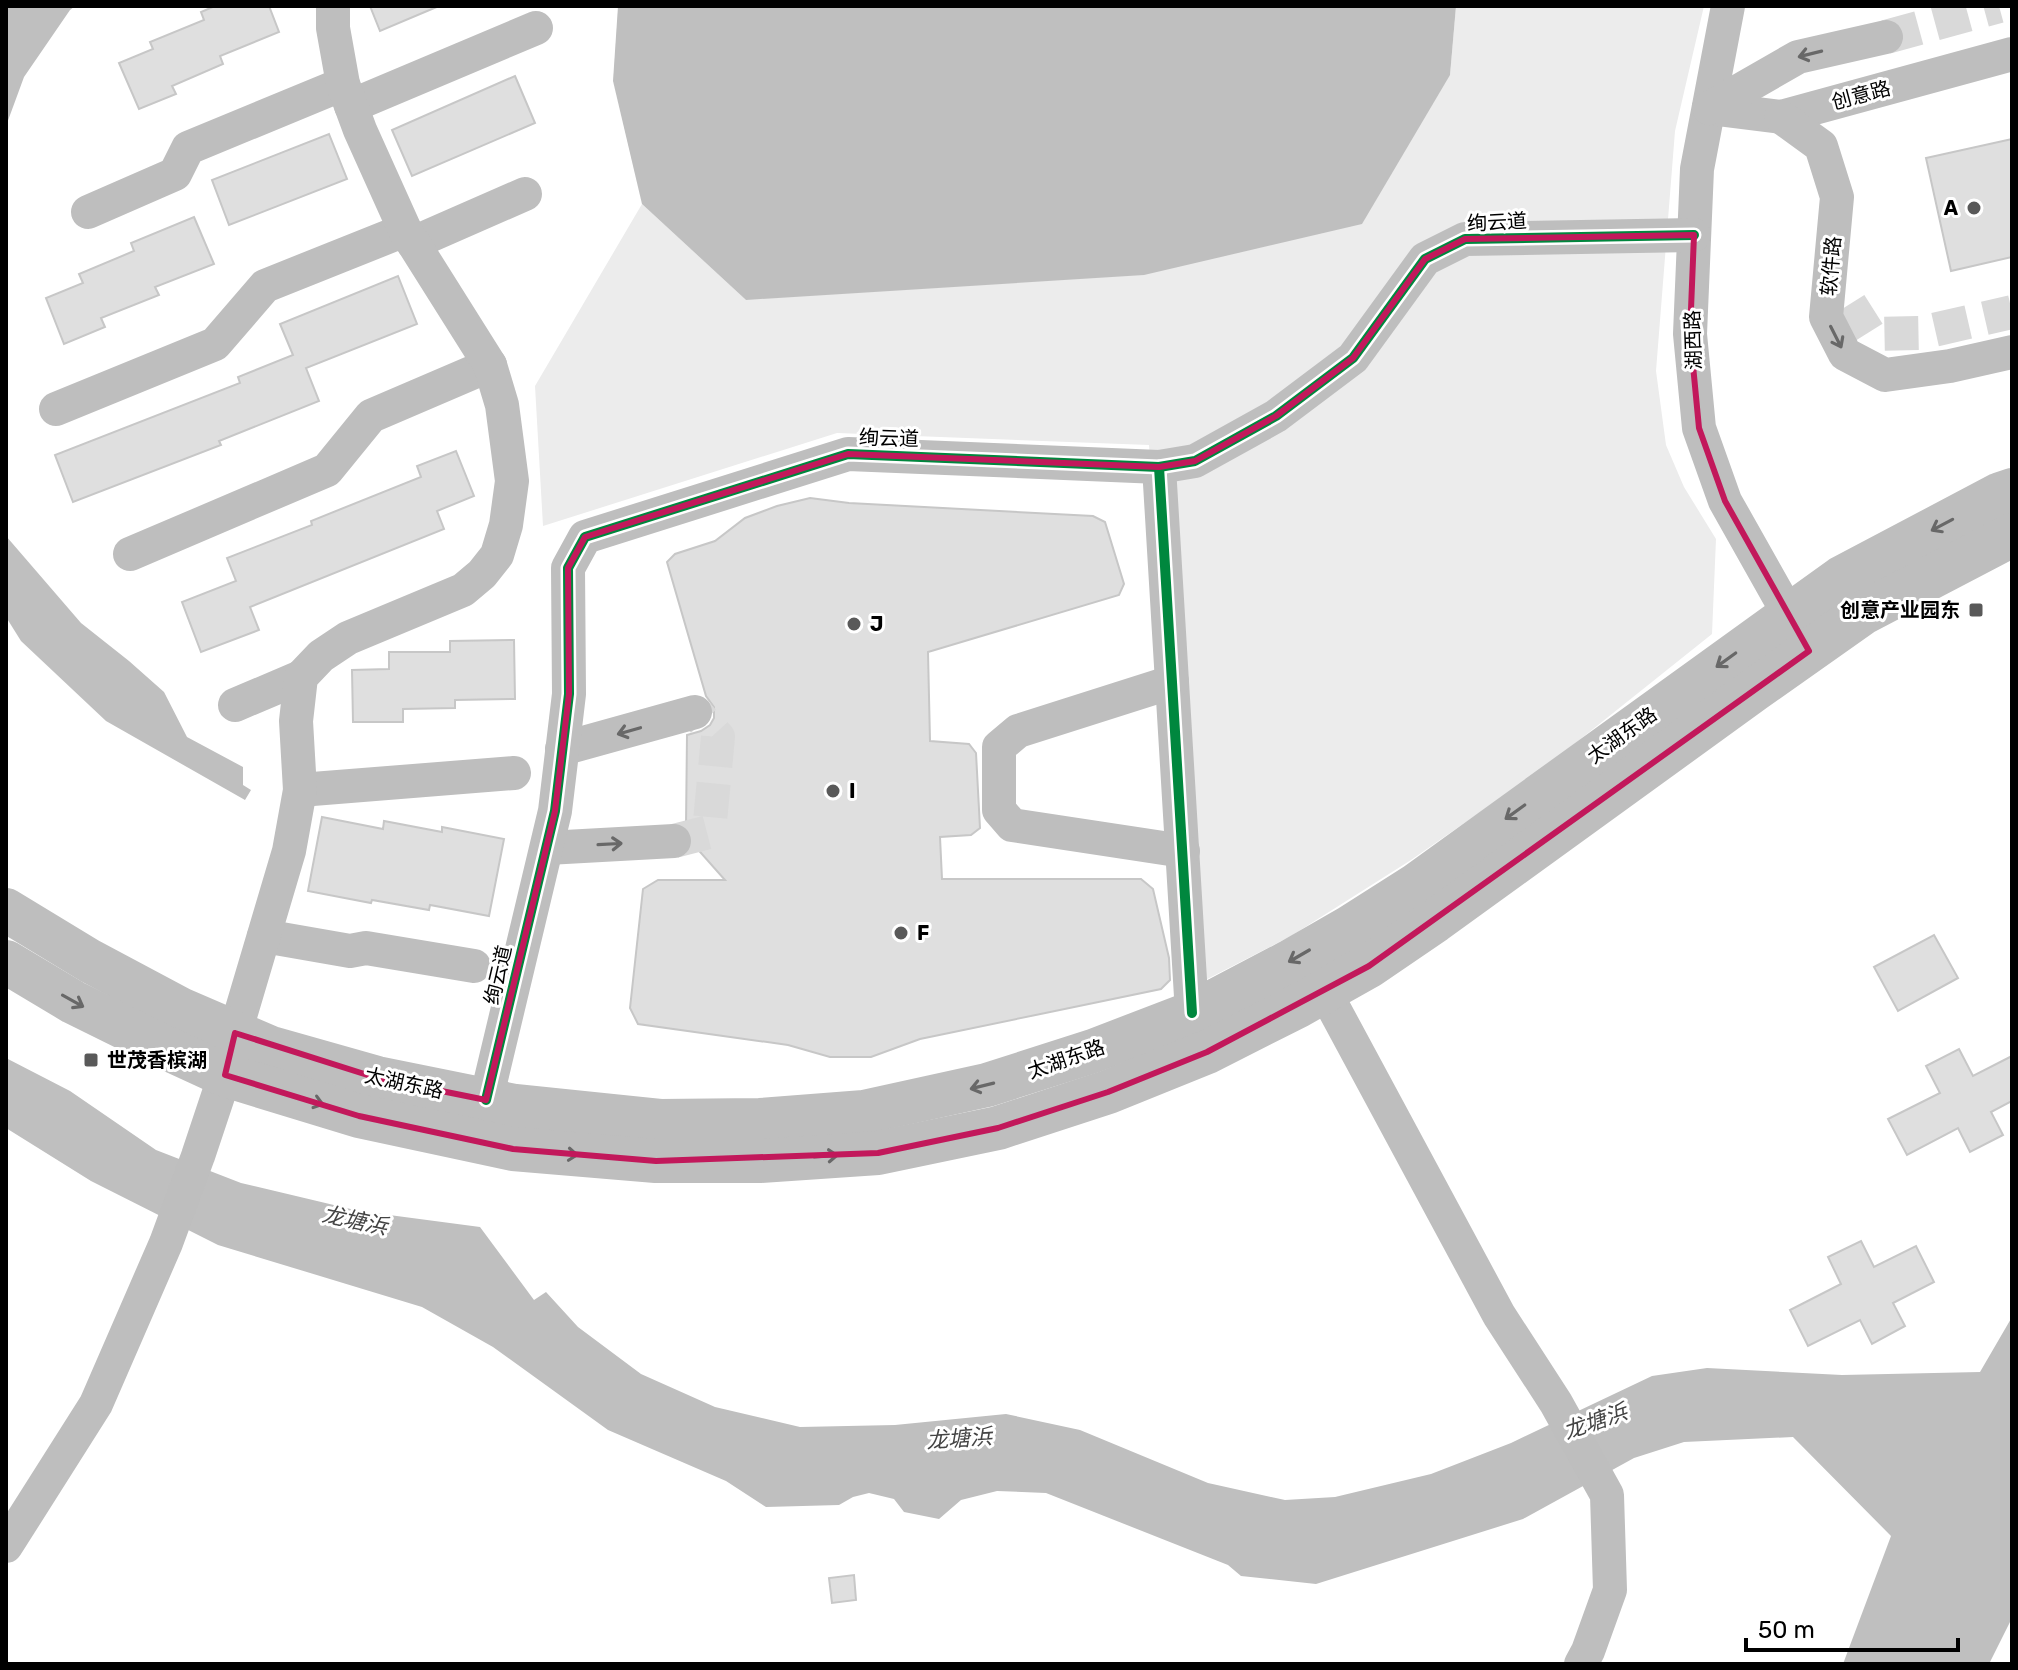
<svg xmlns="http://www.w3.org/2000/svg" width="2018" height="1670" font-family="Rubik,'Noto Sans SC',sans-serif">
  <rect width="100%" height="100%" fill="#fff"/>
  <path fill="#ececec" d="M 1456,6 L 1704,6 L 1675,131 L 1656,371 L 1666,445 L 1684,487 L 1716,539 L 1712,634 L 1548,765 L 1411,860 L 1291,936 L 1184,991 L 1149,445 L 837,433 L 543,526 L 535,386 L 642,204 L 746,300 L 1450,75 Z"/>
  <g fill="#bfbfbf">
    <path d="M 6,6 L 75,6 L 70,10 L 24,77 L 6,126 Z"/>
    <path d="M 618,6 L 1456,6 L 1450,75 L 1362,224 L 1144,275 L 746,300 L 642,204 L 613,81 Z"/>
    <path d="M 6,536 L 81,623 L 129,661 L 164,692 L 187,737 L 243,767 L 243,785 L 251,790 L 245,800 L 106,721 L 21,641 L 6,617 Z"/>
    <path d="M 6,1058 L 70,1091 L 156,1150 L 241,1183 L 359,1211 L 480,1227 L 534,1300 L 546,1292 L 578,1327 L 641,1374 L 715,1407 L 800,1427 L 895,1425 L 1006,1414 L 1080,1430 L 1208,1483 L 1285,1500 L 1335,1497 L 1431,1474 L 1511,1443 L 1652,1376 L 1707,1368 L 1842,1375 L 1980,1372 L 2012,1317 L 2012,1618 L 1989,1664 L 1843,1664 L 1891,1536 L 1793,1437 L 1684,1442 L 1634,1458 L 1523,1519 L 1316,1584 L 1241,1576 L 1228,1565 L 1046,1493 L 997,1491 L 961,1500 L 939,1519 L 904,1512 L 894,1499 L 869,1493 L 853,1497 L 839,1505 L 766,1507 L 726,1481 L 608,1430 L 493,1347 L 422,1307 L 218,1245 L 91,1181 L 6,1128 Z"/>
  </g>
  <g fill="#dfdfdf" stroke="#c7c7c7" stroke-width="2">
    <path d="M 215,6 L 269,6 L 279,32 L 220,56 L 223,64 L 172,86 L 176,94 L 139,109 L 119,63 L 153,49 L 150,42 L 204,20 L 201,12 Z"/>
    <path d="M 370,6 L 439,6 L 380,31 Z"/>
    <path d="M 515,76 L 535,123 L 412,176 L 392,130 Z"/>
    <path d="M 329,134 L 347,179 L 229,225 L 212,180 Z"/>
    <path d="M 2012,139 L 2012,257 L 1951,271 L 1926,158 Z"/>
    <path d="M 194,217 L 214,264 L 155,287 L 159,295 L 101,318 L 105,327 L 64,344 L 46,298 L 83,283 L 79,274 L 134,251 L 131,243 Z"/>
    <path d="M 398,276 L 417,324 L 306,368 L 319,401 L 219,441 L 221,445 L 73,502 L 55,455 L 240,383 L 238,377 L 293,355 L 280,324 Z"/>
    <path d="M 456,451 L 474,496 L 437,511 L 444,529 L 250,607 L 259,630 L 201,652 L 182,602 L 236,581 L 227,558 L 312,525 L 311,521 L 421,477 L 417,466 Z"/>
    <path d="M 810,498 L 849,503 L 1093,516 L 1105,522 L 1124,584 L 1119,595 L 928,652 L 930,741 L 969,744 L 976,753 L 980,828 L 971,835 L 940,837 L 942,879 L 1141,879 L 1153,889 L 1169,958 L 1170,980 L 1161,989 L 920,1039 L 871,1057 L 830,1057 L 788,1045 L 638,1024 L 630,1008 L 643,889 L 658,880 L 725,880 L 693,844 L 694,839 L 691,831 L 686,826 L 687,735 L 701,731 L 710,725 L 714,718 L 714,707 L 706,696 L 667,562 L 675,554 L 715,541 L 745,518 L 777,506 Z"/>
    <path d="M 514,640 L 515,699 L 455,700 L 455,708 L 403,709 L 403,722 L 353,722 L 352,670 L 389,669 L 389,652 L 450,652 L 450,641 Z"/>
    <path d="M 322,817 L 383,829 L 384,821 L 442,832 L 442,827 L 504,839 L 489,916 L 430,905 L 429,910 L 372,900 L 371,903 L 308,891 Z"/>
    <path d="M 1934,935 L 1958,978 L 1898,1011 L 1874,967 Z"/>
    <path d="M 1959,1049 L 1973,1076 L 2012,1056 L 2012,1101 L 1991,1112 L 2003,1135 L 1970,1152 L 1958,1128 L 1907,1155 L 1888,1119 L 1940,1093 L 1926,1066 Z"/>
    <path d="M 1861,1241 L 1874,1267 L 1916,1246 L 1934,1282 L 1893,1303 L 1905,1326 L 1872,1344 L 1860,1320 L 1808,1346 L 1790,1310 L 1841,1284 L 1828,1257 Z"/>
    <path d="M 854,1575 L 856,1600 L 832,1603 L 829,1578 Z"/>
  </g>
  <g fill="none" stroke-linecap="round" stroke-linejoin="round">
    <g stroke="#d9d9d9" stroke-width="34" stroke-dasharray="34 17" stroke-linecap="butt">
      <path d="M 1886,37 L 1999,6"/>
      <path d="M 1850,304 L 1869,334 L 1920,333 L 2012,312"/>
      <path d="M 674,841 L 709,832 L 718,737 L 695,712"/>
    </g>
    <g stroke="#bebebe" stroke-width="34">
      <path d="M 1728,6 L 1697,169 L 1690,334 L 1699,428 L 1725,501 L 1800,634"/>
      <path d="M 351,106 L 536,28"/>
      <path d="M 1709,108 L 1781,117 L 2012,54"/>
      <path d="M 1709,108 L 1798,57 L 1886,37"/>
      <path d="M 1781,117 L 1821,146 L 1837,197 L 1826,317 L 1845,354 L 1885,375 L 1950,366 L 2012,352"/>
      <path d="M 88,212 L 175,174 L 188,148 L 343,84"/>
      <path d="M 413,243 L 525,194"/>
      <path d="M 56,409 L 215,344 L 265,286 L 405,230"/>
      <path d="M 1159,467 L 1192,1013"/>
      <path d="M 130,554 L 327,470 L 371,416 L 490,365"/>
      <path d="M 1172,682 L 1018,731 L 999,747 L 999,810 L 1012,825 L 1183,851"/>
      <path d="M 235,705 L 301,677"/>
      <path d="M 562,749 L 695,712"/>
      <path d="M 300,790 L 514,773"/>
      <path d="M 547,848 L 674,841"/>
      <path d="M 264,936 L 350,951 L 366,948 L 474,966"/>
      <path d="M 1325,992 L 1499,1315 L 1556,1403 L 1607,1495 L 1610,1590 L 1588,1651 L 1581,1664"/>
      <path d="M 486,1100 L 555,811 L 569,694 L 568,568 L 585,537 L 848,454 L 1159,467 L 1195,461 L 1276,416 L 1353,358 L 1425,259 L 1465,239 L 1694,235"/>
      <path d="M 6,1546 L 96,1404 L 166,1243 L 198,1156 L 225,1075 L 235,1033 L 289,851 L 300,790 L 296,721 L 301,677 L 321,656 L 348,638 L 463,590 L 482,574 L 497,555 L 506,525 L 512,481 L 502,405 L 490,365 L 405,230 L 360,130 L 343,84 L 333,28 L 333,6"/>
    </g>
    <g stroke="#bebebe" stroke-width="44">
      <path d="M 6,910 L 90,961 L 180,1009 L 271,1048 L 377,1078 L 515,1106 L 660,1121 L 760,1120 L 864,1112 L 987,1085 L 1093,1051 L 1192,1013 L 1289,962 L 1350,927 L 1416,885 L 1841,578 L 2000,494 L 2012,490"/>
      <path d="M 6,962 L 73,1002 L 162,1046 L 225,1075 L 359,1116 L 513,1149 L 656,1161 L 760,1161 L 878,1153 L 998,1128 L 1108,1092 L 1207,1052 L 1298,1006 L 1369,966 L 1435,921 L 1754,690 L 1863,613 L 2012,535"/>
    </g>
    <g stroke="#fff" stroke-width="15">
      <g id="cycleway">
        <path d="M 1159,467 L 1192,1013"/>
        <path d="M 486,1100 L 555,811 L 569,694 L 568,568 L 585,537 L 848,454 L 1159,467 L 1195,461 L 1276,416 L 1353,358 L 1425,259 L 1465,239 L 1694,235"/>
      </g>
    </g>
    <use href="#cycleway" stroke="#00873e" stroke-width="10"/>
  </g>
  <defs><path id="oneway-shaft" d="M-6 0H5M1.5-3L5.5 0L1.5 3" fill="none" stroke-width="1.6" stroke-linecap="round" stroke-linejoin="round" transform="scale(2)"/></defs>
  <g stroke="#686868">
    <use href="#oneway-shaft" transform="translate(1810 54) rotate(166)"/>
    <use href="#oneway-shaft" transform="translate(1836 337) rotate(63)"/>
    <use href="#oneway-shaft" transform="translate(1942 525) rotate(152)"/>
    <use href="#oneway-shaft" transform="translate(1726 660) rotate(144)"/>
    <use href="#oneway-shaft" transform="translate(629 731) rotate(164)"/>
    <use href="#oneway-shaft" transform="translate(1515 812) rotate(144)"/>
    <use href="#oneway-shaft" transform="translate(610 844) rotate(-3)"/>
    <use href="#oneway-shaft" transform="translate(1299 956) rotate(150)"/>
    <use href="#oneway-shaft" transform="translate(73 1001) rotate(29)"/>
    <use href="#oneway-shaft" transform="translate(982 1086) rotate(166)"/>
    <use href="#oneway-shaft" transform="translate(312 1101) rotate(17)"/>
    <use href="#oneway-shaft" transform="translate(566 1154) rotate(5)"/>
    <use href="#oneway-shaft" transform="translate(826 1156) rotate(-4)"/>
  </g>
  <path fill="none" stroke="#c2185b" stroke-width="6" stroke-linejoin="round" d="M 1694,235 L 1690,334 L 1699,428 L 1725,501 L 1809,651 L 1369,966 L 1207,1052 L 1108,1092 L 998,1128 L 878,1153 L 656,1161 L 513,1149 L 359,1116 L 225,1075 L 235,1033 L 377,1078 L 486,1100 L 555,811 L 569,694 L 568,568 L 585,537 L 848,454 L 1159,467 L 1195,461 L 1276,416 L 1353,358 L 1425,259 L 1465,239 Z"/>
  <g fill="#595959" stroke="#fff" stroke-width="3">
    <circle cx="1974" cy="208" r="8"/>
    <rect x="1968" y="602" width="16" height="16" rx="4"/>
    <circle cx="854" cy="624" r="8"/>
    <circle cx="833" cy="791" r="8"/>
    <circle cx="901" cy="933" r="8"/>
    <rect x="83" y="1052" width="16" height="16" rx="4"/>
  </g>
  <g text-anchor="middle" stroke-width="6" stroke-linejoin="round" paint-order="stroke">
    <g font-size="20" fill="#000" stroke="#fff">
      <text transform="translate(1861 95) rotate(-15)" y="7">创意路</text>
      <text transform="translate(1497 222) rotate(-3)" y="7">绚云道</text>
      <text transform="translate(1831 266) rotate(-85)" y="7">软件路</text>
      <text transform="translate(1693 340) rotate(-92)" y="7">湖西路</text>
      <text transform="translate(889 438) rotate(2)" y="7">绚云道</text>
      <text transform="translate(1622 735) rotate(-36)" y="7">太湖东路</text>
      <text transform="translate(498 975) rotate(-77)" y="7">绚云道</text>
      <text transform="translate(1066 1059) rotate(-19)" y="7">太湖东路</text>
      <text transform="translate(404 1083) rotate(12)" y="7">太湖东路</text>
    </g>
    <g font-size="20" font-weight="bold" fill="#000" stroke="#fff" text-anchor="start">
      <text x="1958" y="215" text-anchor="end">A</text>
      <text x="1960" y="617" text-anchor="end">创意产业园东</text>
      <text x="870" y="631">J</text>
      <text x="849" y="798">I</text>
      <text x="917" y="940">F</text>
      <text x="107" y="1067">世茂香槟湖</text>
    </g>
    <g font-size="22" font-style="italic" fill="#444" stroke="#fff">
      <text transform="translate(355 1220) rotate(12)" y="8">龙塘浜</text>
      <text transform="translate(1595 1421) rotate(-19)" y="8">龙塘浜</text>
      <text transform="translate(959 1438) rotate(-4)" y="8">龙塘浜</text>
    </g>
  </g>
  <rect width="2018" height="1670" fill="none" stroke="#000000" stroke-width="16"/>
  <path d="M1746 1638v12h212v-12" fill="none" stroke="#000000" stroke-width="4"/>
  <text x="1758" y="1638" font-size="24" fill="#000000" stroke="#ffffff" stroke-width="6" paint-order="stroke">50 m</text>
</svg>
